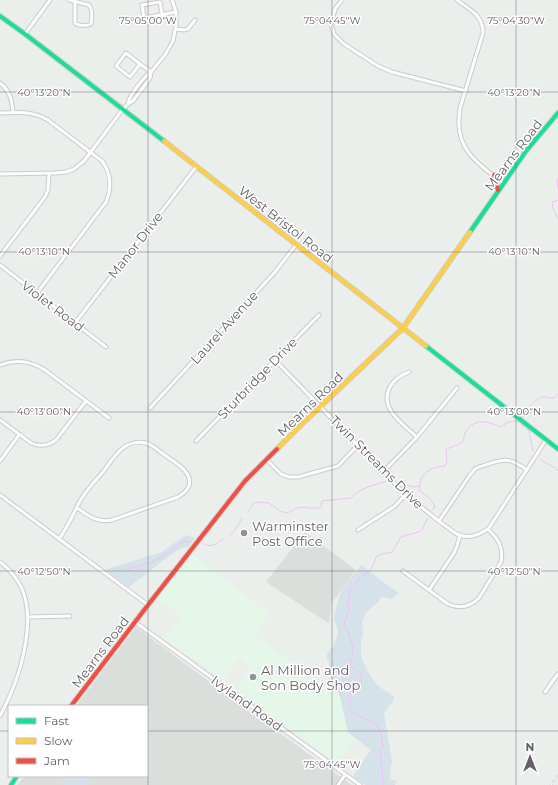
<svg xmlns="http://www.w3.org/2000/svg" width="558" height="785" font-family="Montserrat,sans-serif">
  <rect width="100%" height="100%" fill="#eaefeb"/>
  <path fill="#e4f7e8" d="M 192,554 L 269,614 L 256,632 L 256,636 L 300,669 L 340,696 L 348,732 L 355,738 L 337,763 L 235,690 L 251,668 L 239,658 L 223,680 L 165,639 L 182,616 L 156,598 Z"/>
  <g fill="#dadfdb">
    <path d="M 305,532 L 356,570 L 331,604 L 329,623 L 325,621 L 266,582 Z"/>
    <path d="M 136,627 L 239,704 L 352,785 L 17,785 L 24,776 L 147,776 L 147,706 L 76,706 Z"/>
  </g>
  <g fill="#d6e2e9">
    <path d="M 186,535 L 195,538 L 188,547 L 182,548 L 172,554 L 129,587 L 105,569 L 107,569 L 162,552 Z"/>
    <path d="M 361,565 L 398,593 L 392,599 L 382,597 L 378,602 L 365,614 L 362,622 L 363,633 L 361,641 L 361,656 L 368,672 L 377,685 L 394,697 L 394,699 L 384,713 L 392,761 L 391,764 L 390,780 L 397,780 L 395,785 L 366,785 L 354,777 L 354,774 L 371,750 L 348,732 L 340,696 L 331,683 L 329,675 L 329,662 L 327,659 L 327,654 L 334,645 L 337,636 L 338,630 L 334,620 L 335,612 L 341,591 Z"/>
    <path d="M 64,776 L 85,776 L 90,779 L 86,785 L 63,785 L 62,779 Z"/>
  </g>
  <g fill="none" stroke-linecap="round" stroke-linejoin="round">
    <g stroke="#f0bff8" stroke-width="1">
      <path d="M 558,179 L 557,181 L 558,188"/>
      <path d="M 558,200 L 552,202 L 553,209 L 558,218"/>
      <path d="M 521,419 C 523,413 535,400 541,397 C 545,396 549,398 554,398 L 558,394"/>
      <path d="M 521,424 L 529,431 L 533,451"/>
      <path d="M 541,460 L 555,468 L 558,471"/>
      <path d="M 406,485 L 414,487 L 419,486"/>
      <path d="M 432,510 L 435,507 C 432,499 426,496 420,491 C 418,474 430,467 445,466 L 447,461 L 446,450 C 450,446 457,447 461,443 C 464,440 464,435 466,431 C 476,417 488,422 501,427 C 508,422 513,418 520,423"/>
      <path d="M 248,512 L 254,503 L 260,502 L 269,503 L 274,506 L 280,511 L 287,513 L 297,508 L 306,507 L 307,508 L 317,508 L 321,507 L 322,501 L 351,498 C 360,488 374,485 387,481"/>
      <path d="M 230,535 L 235,530 L 242,518"/>
      <path d="M 204,544 C 211,548 216,544 223,539"/>
      <path d="M 128,569 L 152,562 L 160,558 L 184,541 L 190,542"/>
      <path d="M 383,785 L 383,780 L 380,750 L 383,747 C 382,738 381,729 375,723 C 371,719 373,721 369,720 C 366,720 351,713 350,709 C 349,707 351,697 351,693 L 352,691 L 356,691 L 360,689 C 364,673 361,675 350,665 C 351,660 353,657 353,652 C 353,642 347,631 344,622 L 349,611 L 348,600 L 351,588 L 364,574 L 368,572 L 372,568 L 376,557 L 381,554 L 392,552 L 401,537 L 407,535 L 419,532 L 423,528 L 427,519"/>
    </g>
    <g stroke="#cbcbcb" stroke-width="5">
      <g id="street">
        <path d="M 69,0 L 89,5 C 93,10 92,18 91,24 C 87,26 78,26 75,23 L 75,1"/>
        <path d="M 342,0 L 335,9 L 331,24 L 334,34 L 344,44 L 378,66 L 392,72 L 466,91"/>
        <path d="M 457,0 C 470,10 483,15 483,33 L 460,108 C 460,112 459,116 459,120 C 457,151 481,166 503,183"/>
        <path d="M 162,14 L 160,2 L 142,5 L 144,18 L 176,12"/>
        <path d="M 176,29 L 184,30 L 188,29 L 195,20"/>
        <path d="M 25,34 L 50,0"/>
        <path d="M 126,53 L 140,64 L 130,77 L 116,66 Z"/>
        <path d="M 140,64 L 151,72"/>
        <path d="M 0,83 C 10,91 12,100 13,112"/>
        <path d="M 128,104 C 129,95 144,77 151,72"/>
        <path d="M 0,113 C 17,112 33,111 48,120 L 102,161 C 111,173 112,188 106,202 L 37,293"/>
        <path d="M 0,174 L 55,173 L 66,172 L 74,169 L 84,161 L 123,109 L 128,104 L 133,101 L 150,78 L 151,72 L 165,55 L 173,41 L 176,25 L 176,12 L 172,0"/>
        <path d="M 0,256 L 45,197 L 48,190 L 49,173"/>
        <path d="M 0,265 L 106,347"/>
        <path d="M 75,323 L 196,167"/>
        <path d="M 275,360 L 404,493 C 417,504 430,514 444,525 C 449,528 454,533 459,535 C 470,539 481,534 489,528 L 546,440"/>
        <path d="M 0,365 C 15,359 31,361 45,370 L 109,418"/>
        <path d="M 409,372 C 401,375 394,379 390,387 C 378,408 404,425 417,437"/>
        <path d="M 150,408 L 275,272 L 296,245"/>
        <path d="M 0,420 L 31,443 C 40,447 48,446 56,440 L 86,401"/>
        <path d="M 196,441 L 319,315"/>
        <path d="M 266,459 L 281,474 L 289,477 L 298,477 L 338,466 L 358,445"/>
        <path d="M 0,461 L 19,435"/>
        <path d="M 384,471 L 417,437 L 457,388"/>
        <path d="M 0,495 L 148,605"/>
        <path d="M 439,521 L 470,475 L 475,469 L 479,467 C 501,460 507,455 527,470"/>
        <path d="M 358,530 L 395,506 L 406,494"/>
        <path d="M 59,539 C 68,527 73,514 80,501 C 86,490 95,481 103,472 C 109,464 115,454 123,448 C 129,443 138,441 146,443 C 153,445 160,452 166,456 C 176,463 193,472 189,486 C 187,491 183,494 178,497 L 112,520 C 97,523 89,516 77,508"/>
        <path d="M 0,562 C 13,572 23,586 26,602 C 28,612 28,622 27,632 C 24,662 14,690 0,716"/>
        <path d="M 403,571 L 448,604 C 459,609 470,607 479,598 L 501,562 C 504,547 498,539 488,529"/>
        <path d="M 429,590 L 454,553 L 457,546 L 460,535"/>
        <path d="M 28,617 L 70,616"/>
        <path d="M 135,622 L 360,785"/>
        <path d="M 545,692 L 558,674"/>
        <path d="M 338,785 L 345,775"/>
      </g>
    </g>
    <g stroke="#cccccd" stroke-width="6">
      <g id="fast">
        <path d="M 0,16 L 25,34 L 164,141"/>
        <path d="M 470,232 L 526,151 L 558,113"/>
        <path d="M 426,346 L 558,449"/>
        <path d="M 11,785 L 17,776"/>
      </g>
    </g>
    <g stroke="#cccccd" stroke-width="6">
      <g id="slow">
        <path d="M 164,141 L 426,346"/>
        <path d="M 277,449 L 305,421 L 403,328 L 470,232"/>
      </g>
    </g>
    <g stroke="#cccccd" stroke-width="6">
      <g id="jam">
        <path d="M 494,175 L 498,190"/>
        <path d="M 71,706 L 148,605 L 245,481 L 277,449"/>
      </g>
    </g>
    <use href="#street" stroke="#fcfdfc" stroke-width="3"/>
    <use href="#fast" stroke="#16e098" stroke-width="4"/>
    <use href="#slow" stroke="#ffcf43" stroke-width="4"/>
    <use href="#jam" stroke="#f24e42" stroke-width="4"/>
    <g stroke="#ddd" stroke-width="2.5">
      <path id="rail" d="M 551,785 L 558,776"/>
    </g>
    <use href="#rail" stroke="#fff" stroke-width="1" stroke-dasharray="3" stroke-linecap="butt"/>
  </g>
  <path fill="none" stroke="#675f67" stroke-width="1" stroke-opacity="0.45" d="M 148,0 L 148,785M 332,0 L 332,785M 516,0 L 516,785M 0,92 L 558,92M 0,252 L 558,252M 0,412 L 558,412M 0,571 L 558,571M 0,731 L 9,731M 147,731 L 558,731"/>
  <g fill="#959195" stroke="#fff" stroke-width="1.5">
    <circle cx="244" cy="533" r="4"/>
    <circle cx="253" cy="677" r="4"/>
  </g>
  <g text-anchor="middle" stroke-width="3" stroke-linejoin="round" paint-order="stroke">
    <g font-size="13" fill="#675f67" stroke="#fff">
      <text transform="translate(513 155) rotate(-53)" y="5">Mearns Road</text>
      <text transform="translate(286 224) rotate(38)" y="5">West Bristol Road</text>
      <text transform="translate(135 245) rotate(-52)" y="5">Manor Drive</text>
      <text transform="translate(53 306) rotate(37)" y="5">Violet Road</text>
      <text transform="translate(224 327) rotate(-48)" y="5">Laurel Avenue</text>
      <text transform="translate(257 378) rotate(-46)" y="5">Sturbridge Drive</text>
      <text transform="translate(310 404) rotate(-44)" y="5">Mearns Road</text>
      <text transform="translate(377 462) rotate(45)" y="5">Twin Streams Drive</text>
      <text transform="translate(100 652) rotate(-53)" y="5">Mearns Road</text>
      <text transform="translate(247 703) rotate(36)" y="5">Ivyland Road</text>
    </g>
    <g font-size="13" fill="#675f67" stroke="#fff" text-anchor="start">
      <text x="252" y="531">Warminster<tspan x="252" dy="15">Post Office</tspan></text>
      <text x="261" y="675">Al Million and<tspan x="261" dy="15">Son Body Shop</tspan></text>
    </g>
  </g>
  <g font-size="10" text-anchor="middle" fill="#675f67" stroke="#fff" stroke-width="3" stroke-linejoin="round" paint-order="stroke">
    <text x="148" y="24">75°05'00"W</text>
    <text x="332" y="24">75°04'45"W</text>
    <text x="516" y="24">75°04'30"W</text>
    <text x="44" y="96">40°13'20"N</text>
    <text x="514" y="96">40°13'20"N</text>
    <text x="44" y="255">40°13'10"N</text>
    <text x="514" y="255">40°13'10"N</text>
    <text x="44" y="415">40°13'00"N</text>
    <text x="514" y="415">40°13'00"N</text>
    <text x="44" y="575">40°12'50"N</text>
    <text x="514" y="575">40°12'50"N</text>
    <text x="332" y="768">75°04'45"W</text>
  </g>
  <rect x="8" y="705" width="140" height="72" fill="#ffffff" stroke="#c2bfc2"/>
  <rect x="16" y="718" width="20" height="6" fill="#16e098" stroke="#c2bfc2"/>
  <text x="44" y="725" font-size="12" fill="#675f67">Fast</text>
  <rect x="16" y="738" width="20" height="6" fill="#ffcf43" stroke="#c2bfc2"/>
  <text x="44" y="745" font-size="12" fill="#675f67">Slow</text>
  <rect x="16" y="758" width="20" height="6" fill="#f24e42" stroke="#c2bfc2"/>
  <text x="44" y="765" font-size="12" fill="#675f67">Jam</text>
  <g transform="translate(530 757)" stroke="#ffffff" stroke-width="3" paint-order="stroke">
  <path d="M0-3L7 15L0 10L-7 15Z" fill="#675f67"/>
  <text y="-6" font-size="11" font-weight="bold" text-anchor="middle" fill="#675f67">N</text>
  </g>
</svg>
